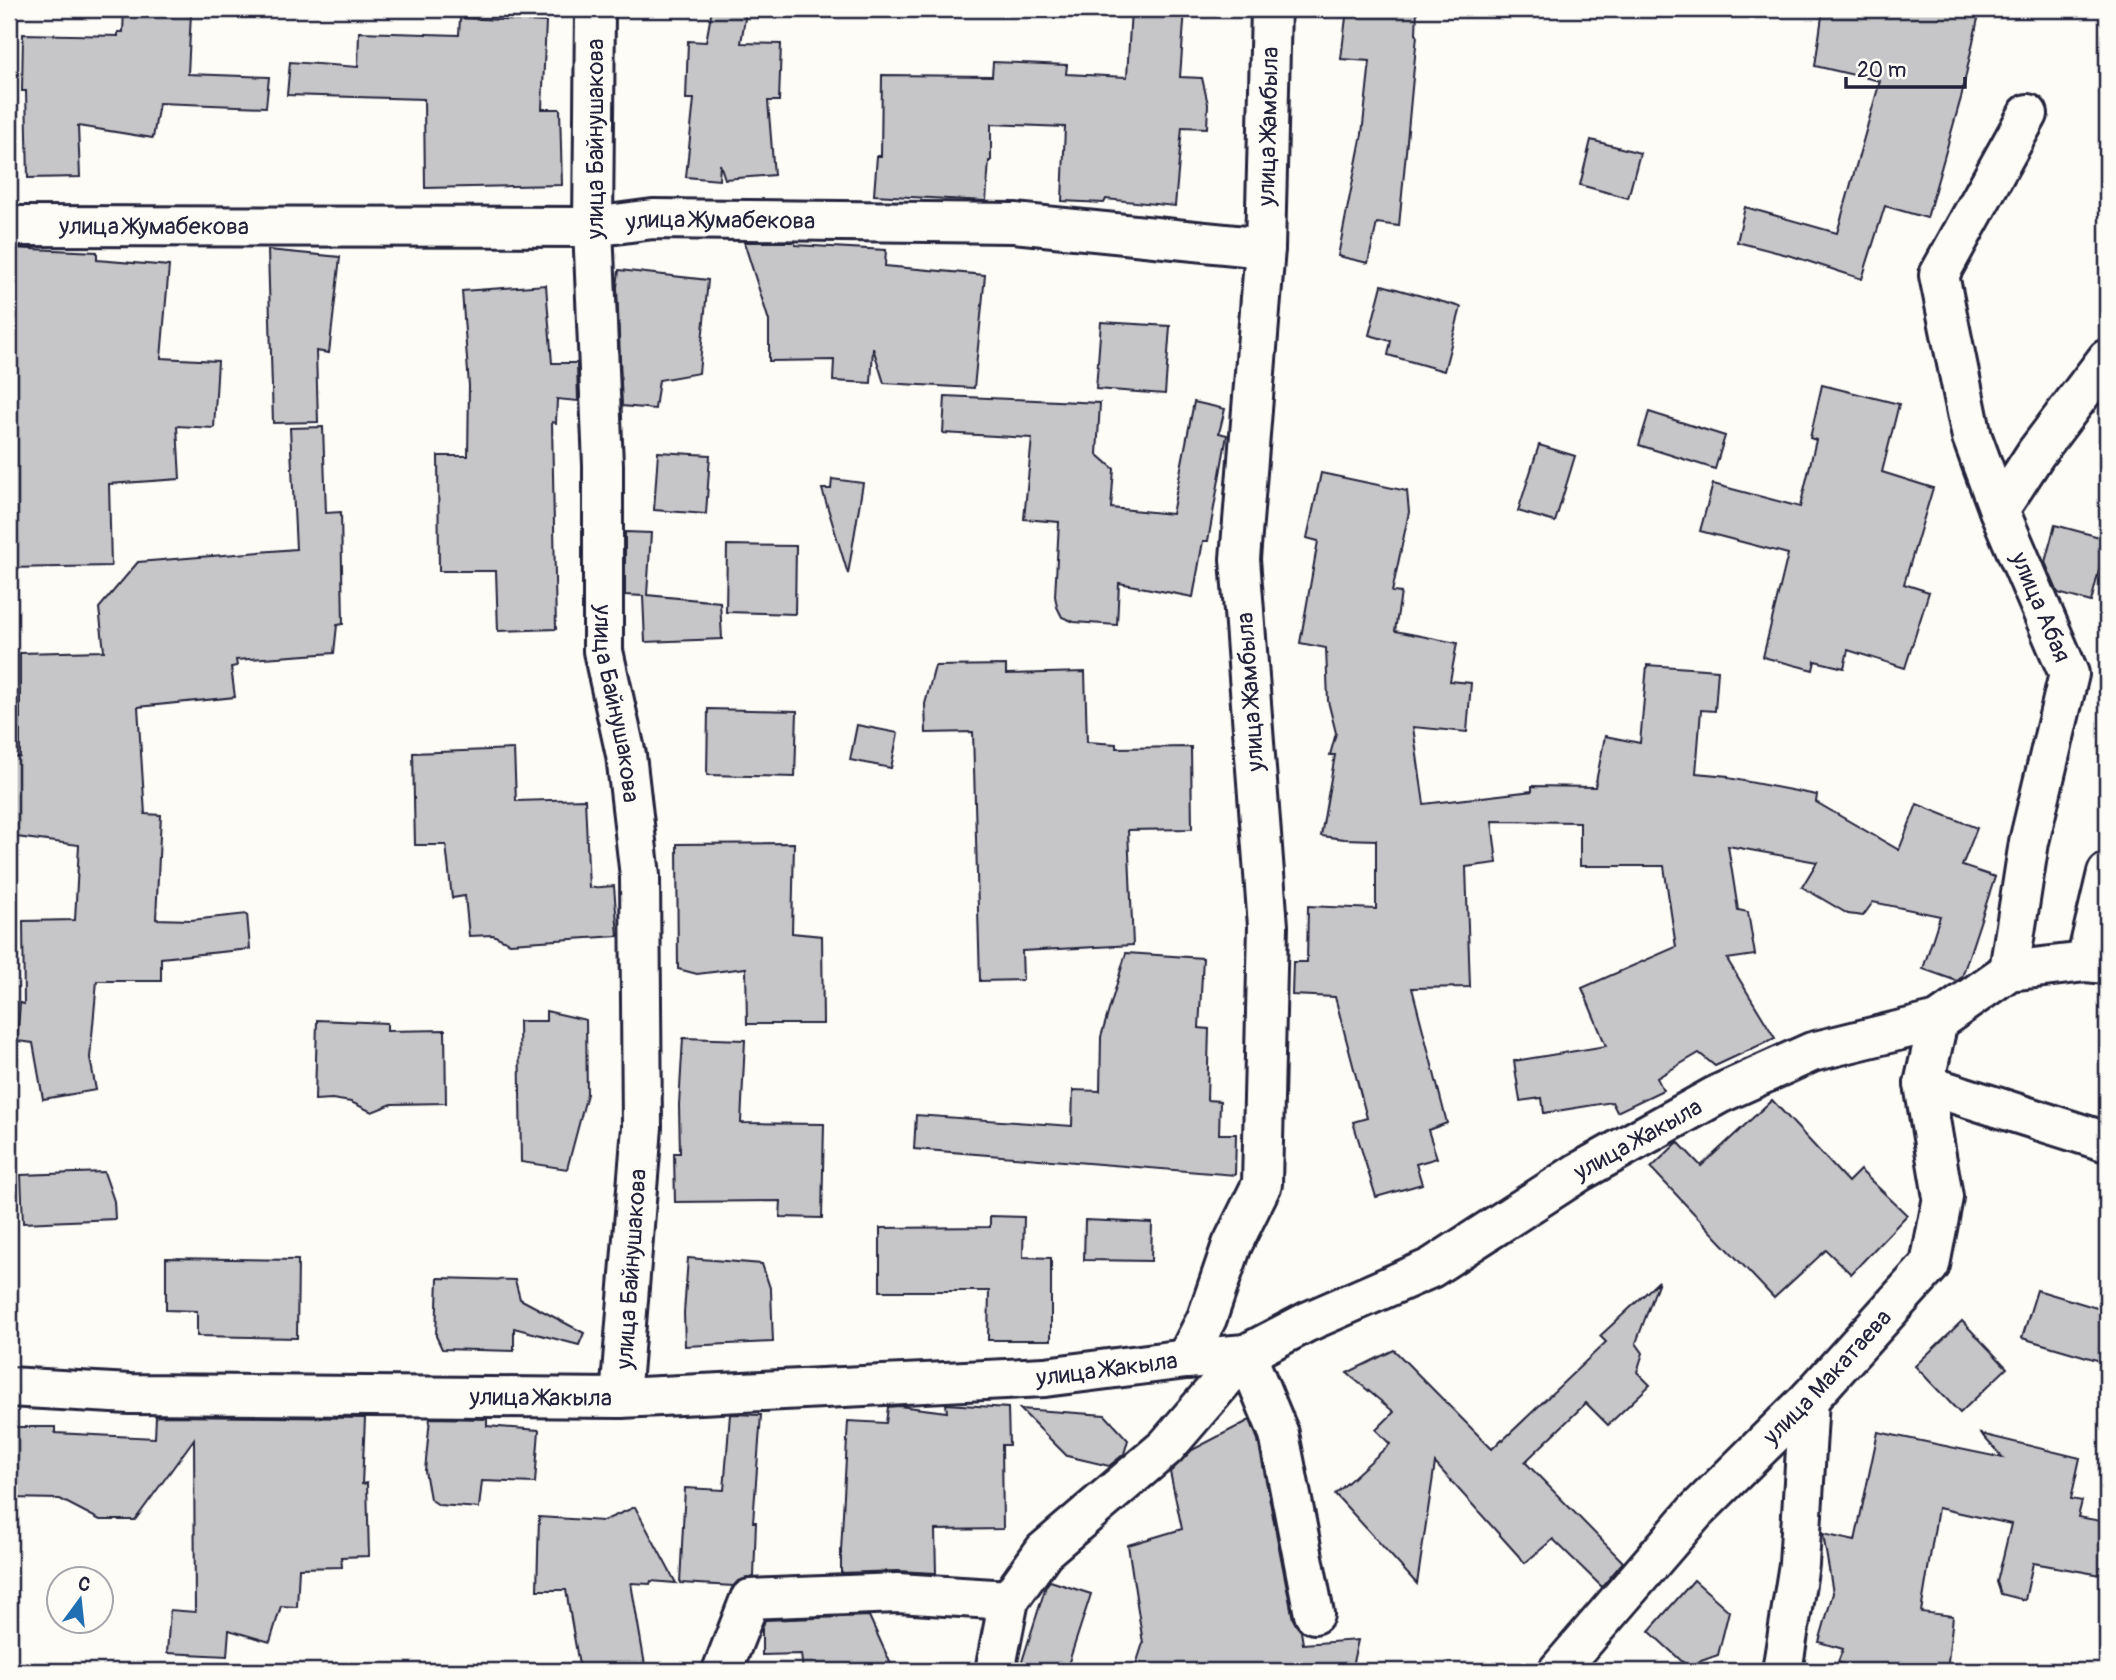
<svg xmlns="http://www.w3.org/2000/svg" width="2116" height="1680" font-family="Pangolin,sans-serif">
  <rect width="100%" height="100%" fill="#fdfcf7"/>
  <filter id="ink" filterUnits="userSpaceOnUse"><feTurbulence type="fractalNoise" baseFrequency=".0143" numOctaves="2"/><feDisplacementMap in="SourceGraphic" scale="14" xChannelSelector="R" yChannelSelector="G"/><feConvolveMatrix kernelMatrix="1 2 1 2 8 2 1 2 1" color-interpolation-filters="sRGB"/></filter>
  <g filter="url(#ink)">
    <g fill="#c6c6c8" stroke="#22223b" stroke-width="2">
      <path d="M 124,9 L 191,13 L 188,74 L 269,77 L 266,107 L 159,103 L 153,138 L 78,126 L 80,177 L 28,178 L 26,91 L 22,91 L 23,34 L 118,36 L 118,32 L 123,32 Z"/>
      <path d="M 712,9 L 746,12 L 741,43 L 781,44 L 779,101 L 768,101 L 774,175 L 725,179 L 720,164 L 719,180 L 686,177 L 694,99 L 686,99 L 688,41 L 706,42 Z"/>
      <path d="M 1131,9 L 1185,9 L 1180,77 L 1202,78 L 1208,104 L 1207,128 L 1182,127 L 1175,206 L 1106,199 L 1104,203 L 1062,201 L 1065,127 L 991,124 L 991,161 L 989,161 L 986,201 L 874,195 L 877,156 L 881,156 L 882,75 L 992,76 L 993,62 L 1067,65 L 1066,74 L 1127,77 Z"/>
      <path d="M 1347,9 L 1417,9 L 1416,34 L 1417,35 L 1399,226 L 1377,223 L 1368,263 L 1338,256 L 1362,134 L 1370,61 L 1341,59 Z"/>
      <path d="M 1823,9 L 1980,9 L 1961,98 L 1927,218 L 1885,206 L 1862,279 L 1795,257 L 1737,242 L 1745,207 L 1837,233 L 1880,81 L 1815,66 Z"/>
      <path d="M 460,18 L 546,22 L 542,109 L 560,109 L 562,185 L 425,188 L 424,99 L 287,95 L 290,62 L 358,67 L 359,32 L 459,35 Z"/>
      <path d="M 1591,140 L 1640,153 L 1628,198 L 1580,185 Z"/>
      <path d="M 744,242 L 795,242 L 795,245 L 886,250 L 885,266 L 985,275 L 974,388 L 884,383 L 873,348 L 871,383 L 833,381 L 834,360 L 769,361 L 769,321 Z"/>
      <path d="M 9,248 L 97,252 L 97,260 L 169,266 L 161,358 L 218,361 L 214,428 L 177,426 L 180,479 L 109,484 L 111,566 L 9,568 Z"/>
      <path d="M 268,250 L 340,257 L 329,353 L 316,351 L 318,422 L 273,423 Z"/>
      <path d="M 619,270 L 708,280 L 699,373 L 659,380 L 655,409 L 622,406 L 617,287 Z"/>
      <path d="M 546,285 L 552,363 L 577,363 L 578,401 L 557,399 L 556,423 L 552,422 L 556,629 L 498,631 L 496,571 L 439,571 L 438,456 L 468,456 L 469,386 L 462,291 Z"/>
      <path d="M 1382,285 L 1461,307 L 1444,371 L 1388,355 L 1391,341 L 1369,335 Z"/>
      <path d="M 1101,322 L 1170,326 L 1165,394 L 1096,389 Z"/>
      <path d="M 1822,385 L 1899,404 L 1882,472 L 1933,488 L 1904,584 L 1929,592 L 1905,668 L 1848,650 L 1844,668 L 1815,661 L 1813,670 L 1763,657 L 1788,554 L 1700,531 L 1713,484 L 1800,507 L 1816,440 L 1810,438 Z"/>
      <path d="M 945,396 L 1100,403 L 1097,454 L 1114,469 L 1111,508 L 1172,514 L 1194,402 L 1225,409 L 1219,433 L 1227,435 L 1208,541 L 1203,541 L 1193,597 L 1119,583 L 1117,625 L 1074,622 L 1062,617 L 1057,607 L 1055,596 L 1059,522 L 1024,519 L 1032,438 L 943,433 Z"/>
      <path d="M 1649,412 L 1725,436 L 1715,469 L 1639,445 Z"/>
      <path d="M 323,427 L 326,513 L 341,512 L 343,624 L 337,625 L 334,653 L 236,660 L 237,666 L 231,667 L 235,697 L 138,707 L 145,814 L 161,815 L 156,919 L 191,920 L 247,914 L 250,949 L 161,958 L 161,981 L 97,981 L 90,1058 L 96,1090 L 43,1099 L 33,1043 L 17,1041 L 20,1003 L 24,1004 L 23,921 L 75,920 L 79,845 L 9,836 L 9,757 L 20,757 L 20,653 L 104,651 L 99,608 L 138,562 L 296,549 L 290,428 Z"/>
      <path d="M 1539,445 L 1575,456 L 1555,522 L 1518,511 Z"/>
      <path d="M 658,452 L 710,455 L 706,514 L 654,510 Z"/>
      <path d="M 1321,473 L 1407,491 L 1409,512 L 1392,592 L 1401,593 L 1395,631 L 1457,643 L 1450,681 L 1471,683 L 1467,732 L 1413,727 L 1424,804 L 1532,791 L 1532,786 L 1595,787 L 1605,736 L 1640,743 L 1647,665 L 1718,670 L 1715,711 L 1701,710 L 1696,773 L 1728,776 L 1728,778 L 1817,795 L 1816,802 L 1899,850 L 1917,804 L 1977,828 L 1962,866 L 1995,877 L 1962,977 L 1957,981 L 1923,969 L 1940,916 L 1873,902 L 1863,916 L 1848,914 L 1802,887 L 1817,862 L 1728,846 L 1738,910 L 1748,912 L 1755,955 L 1727,959 L 1775,1038 L 1715,1066 L 1699,1053 L 1657,1078 L 1663,1090 L 1617,1112 L 1612,1102 L 1544,1113 L 1542,1098 L 1520,1101 L 1514,1061 L 1606,1046 L 1582,988 L 1676,947 L 1664,866 L 1580,866 L 1580,822 L 1492,821 L 1497,863 L 1466,867 L 1470,987 L 1412,988 L 1447,1123 L 1428,1130 L 1437,1158 L 1416,1164 L 1422,1184 L 1376,1197 L 1353,1122 L 1367,1118 L 1335,997 L 1292,995 L 1293,962 L 1307,962 L 1308,906 L 1376,909 L 1376,840 L 1344,839 L 1321,836 L 1335,755 L 1330,755 L 1336,733 L 1328,701 L 1326,648 L 1300,643 L 1318,541 L 1307,538 Z"/>
      <path d="M 832,479 L 863,483 L 848,574 L 822,489 L 831,489 Z"/>
      <path d="M 2055,525 L 2107,539 L 2091,602 L 2058,593 L 2045,562 Z"/>
      <path d="M 625,532 L 651,533 L 647,595 L 720,602 L 722,639 L 645,642 L 643,596 L 625,595 Z"/>
      <path d="M 727,545 L 796,546 L 795,614 L 726,612 Z"/>
      <path d="M 1006,665 L 1006,674 L 1085,672 L 1087,742 L 1116,744 L 1116,748 L 1191,747 L 1192,829 L 1128,830 L 1133,945 L 1022,951 L 1023,980 L 980,981 L 973,732 L 926,733 L 925,704 L 935,666 Z"/>
      <path d="M 708,709 L 797,711 L 795,777 L 707,775 Z"/>
      <path d="M 857,725 L 898,733 L 891,768 L 850,760 Z"/>
      <path d="M 514,749 L 516,801 L 585,799 L 589,888 L 614,886 L 618,936 L 510,943 L 493,935 L 469,936 L 465,896 L 452,898 L 446,845 L 415,845 L 413,753 Z"/>
      <path d="M 794,843 L 792,933 L 822,936 L 823,1024 L 747,1024 L 746,968 L 697,974 L 678,969 L 677,844 Z"/>
      <path d="M 1126,953 L 1203,958 L 1199,1028 L 1209,1029 L 1207,1100 L 1220,1101 L 1219,1134 L 1236,1134 L 1235,1175 L 914,1149 L 916,1115 L 1072,1126 L 1073,1090 L 1100,1091 L 1101,1037 Z"/>
      <path d="M 546,1011 L 586,1020 L 587,1094 L 567,1169 L 521,1162 L 519,1021 L 546,1021 Z"/>
      <path d="M 317,1020 L 387,1023 L 387,1031 L 445,1030 L 446,1103 L 392,1104 L 372,1112 L 351,1102 L 332,1099 L 315,1100 Z"/>
      <path d="M 683,1038 L 745,1040 L 741,1123 L 824,1124 L 822,1218 L 780,1217 L 781,1201 L 675,1202 L 674,1153 L 680,1153 L 679,1105 Z"/>
      <path d="M 1772,1100 L 1848,1182 L 1860,1170 L 1907,1215 L 1851,1274 L 1826,1250 L 1774,1298 L 1651,1168 L 1678,1142 L 1701,1166 Z"/>
      <path d="M 104,1172 L 114,1201 L 115,1219 L 23,1223 L 21,1175 Z"/>
      <path d="M 990,1216 L 1024,1217 L 1023,1257 L 1051,1258 L 1051,1340 L 988,1340 L 989,1291 L 880,1291 L 880,1228 L 990,1227 Z"/>
      <path d="M 1085,1220 L 1152,1223 L 1151,1261 L 1084,1260 Z"/>
      <path d="M 166,1258 L 298,1260 L 297,1338 L 197,1336 L 197,1311 L 166,1310 Z"/>
      <path d="M 688,1258 L 762,1264 L 771,1291 L 773,1342 L 685,1346 L 684,1313 Z"/>
      <path d="M 438,1278 L 515,1280 L 520,1299 L 584,1333 L 579,1345 L 514,1328 L 514,1351 L 442,1349 L 436,1336 Z"/>
      <path d="M 1659,1281 L 1636,1343 L 1643,1353 L 1637,1372 L 1650,1385 L 1608,1425 L 1586,1403 L 1525,1462 L 1623,1562 L 1602,1587 L 1553,1539 L 1525,1563 L 1435,1463 L 1417,1584 L 1335,1494 L 1390,1444 L 1376,1430 L 1394,1412 L 1347,1373 L 1394,1350 L 1492,1449 L 1502,1439 L 1503,1440 L 1606,1342 L 1600,1336 Z"/>
      <path d="M 2037,1290 L 2107,1311 L 2107,1363 L 2022,1338 Z"/>
      <path d="M 1962,1321 L 2007,1368 L 1960,1413 L 1915,1366 Z"/>
      <path d="M 946,1404 L 1008,1408 L 1009,1445 L 1002,1445 L 1003,1529 L 935,1530 L 936,1573 L 897,1571 L 841,1573 L 841,1551 L 848,1421 L 886,1423 L 888,1407 L 899,1406 L 947,1412 Z"/>
      <path d="M 1020,1409 L 1105,1415 L 1128,1440 L 1124,1454 L 1109,1466 L 1067,1456 Z"/>
      <path d="M 730,1414 L 761,1415 L 753,1522 L 756,1522 L 754,1577 L 738,1581 L 734,1586 L 680,1583 L 685,1488 L 724,1490 Z"/>
      <path d="M 156,1416 L 365,1418 L 362,1484 L 367,1483 L 369,1556 L 341,1557 L 342,1567 L 299,1568 L 297,1607 L 281,1606 L 270,1642 L 229,1630 L 227,1656 L 167,1653 L 170,1610 L 195,1612 L 194,1439 L 135,1520 L 100,1520 L 60,1499 L 9,1498 L 9,1427 L 55,1427 L 55,1433 L 155,1438 Z"/>
      <path d="M 430,1418 L 487,1419 L 487,1426 L 539,1430 L 535,1483 L 482,1481 L 479,1508 L 439,1505 L 430,1499 L 425,1471 Z"/>
      <path d="M 1250,1420 L 1258,1440 L 1293,1619 L 1301,1631 L 1303,1644 L 1358,1640 L 1351,1671 L 1134,1671 L 1143,1643 L 1128,1545 L 1182,1529 L 1170,1472 L 1192,1450 Z"/>
      <path d="M 1878,1432 L 2003,1458 L 1981,1434 L 2080,1458 L 2071,1499 L 2082,1501 L 2078,1517 L 2107,1522 L 2107,1576 L 2033,1563 L 2025,1600 L 2001,1594 L 1997,1582 L 2011,1524 L 1938,1508 L 1921,1612 L 1953,1616 L 1947,1671 L 1861,1671 L 1838,1662 L 1843,1649 L 1819,1642 L 1833,1593 L 1823,1534 L 1855,1541 Z"/>
      <path d="M 635,1507 L 676,1583 L 651,1581 L 650,1584 L 631,1583 L 646,1671 L 580,1671 L 566,1590 L 537,1590 L 539,1517 L 603,1521 Z"/>
      <path d="M 1694,1580 L 1729,1611 L 1718,1655 L 1687,1666 L 1649,1631 Z"/>
      <path d="M 1050,1581 L 1091,1594 L 1066,1671 L 1019,1671 L 1046,1586 Z"/>
      <path d="M 869,1616 L 894,1671 L 803,1671 L 801,1654 L 762,1655 L 762,1629 L 765,1620 Z"/>
    </g>
    <g fill="none" stroke-linecap="round" stroke-linejoin="round">
      <g stroke="#22223b" stroke-width="44">
        <g id="minor">
          <path id="s1" d="M 595,9 L 593,227 L 603,465 L 603,651 L 626,755 L 640,876 L 642,1127 L 620,1398"/>
          <path id="s2" d="M 9,226 L 593,227 L 653,219 L 1014,223 L 1265,248"/>
          <path d="M 1999,510 L 1972,437 L 1939,275 L 2028,114"/>
          <path d="M 2086,962 L 2107,873"/>
          <path d="M 2009,971 L 2029,842 L 2069,674 L 1999,510 L 2036,453 L 2107,359"/>
          <path d="M 1924,1084 L 2107,1142"/>
          <path id="s3" d="M 1186,1359 L 1207,1318 L 1232,1245 L 1262,1184 L 1268,926 L 1240,559 L 1265,248 L 1271,9"/>
          <path id="s4" d="M 9,1387 L 130,1394 L 620,1398 L 1045,1377 L 1186,1359 L 1246,1354 L 1307,1322 L 1431,1268 L 1579,1172 L 1719,1094 L 1812,1052 L 1938,1021 L 2009,971 L 2086,962 L 2107,964"/>
          <path d="M 722,1671 L 750,1599 L 898,1593 L 1009,1600"/>
          <path d="M 995,1671 L 1009,1600 L 1044,1551 L 1166,1447 L 1246,1354 L 1279,1434 L 1314,1614"/>
          <path id="s5" d="M 1558,1671 L 1695,1512 L 1809,1399 L 1930,1265 L 1943,1197 L 1924,1084 L 1938,1021"/>
          <path d="M 1782,1671 L 1799,1564 L 1809,1399"/>
        </g>
      </g>
      <use href="#minor" stroke="#fdfcf7" stroke-width="38"/>
    </g>
  </g>
  <g text-anchor="middle" stroke-width="7" stroke-linejoin="round" paint-order="stroke">
    <g font-size="24" fill="#22223b" stroke="#fdfcf7">
      <text dy="8" stroke="none"><textPath href="#s3" startOffset="1251">улица Жамбыла</textPath></text>
      <text transform="translate(595 139) rotate(-90)" y="8">улица Байнушакова</text>
      <text dy="8" stroke="none"><textPath href="#s2" startOffset="712">улица Жумабекова</textPath></text>
      <text dy="8" stroke="none"><textPath href="#s2" startOffset="145">улица Жумабекова</textPath></text>
      <text transform="translate(2041 607) rotate(67)" y="8">улица Абая</text>
      <text transform="translate(1250 692) rotate(-94)" y="8">улица Жамбыла</text>
      <text dy="8" stroke="none"><textPath href="#s1" startOffset="696">улица Байнушакова</textPath></text>
      <text dy="8" stroke="none"><textPath href="#s4" startOffset="1687">улица Жакыла</textPath></text>
      <text transform="translate(631 1269) rotate(-86)" y="8">улица Байнушакова</text>
      <text dy="8" stroke="none"><textPath href="#s4" startOffset="1099">улица Жакыла</textPath></text>
      <text dy="8" stroke="none"><textPath href="#s5" startOffset="399">улица Макатаева</textPath></text>
      <text dy="8" stroke="none"><textPath href="#s4" startOffset="532">улица Жакыла</textPath></text>
    </g>
  </g>
  <rect width="2116" height="1680" fill="none" stroke="#fdfcf7" stroke-width="35"/>
  <rect x="18" y="18" width="2081" height="1645" fill="none" stroke="#22223b" stroke-width="2.5" filter="url(#ink)"/>
  <g transform="translate(80 1600) rotate(15)"><circle r="33" fill="#fdfcf7" stroke="#a5a5ac" stroke-width="2"/>
  <path d="M0-5L12 26L0 18L-12 26Z" fill="#1f6fb2"/>
  <text y="-10" font-size="19" font-weight="bold" text-anchor="middle" fill="#22223b">С</text>
  </g>
  <path d="M1846 77v10h119v-10" fill="none" stroke="#22223b" stroke-width="3.5"/>
  <text x="1857" y="77" font-size="21" fill="#22223b" stroke="#fdfcf7" stroke-width="5" paint-order="stroke">20 m</text>
</svg>
